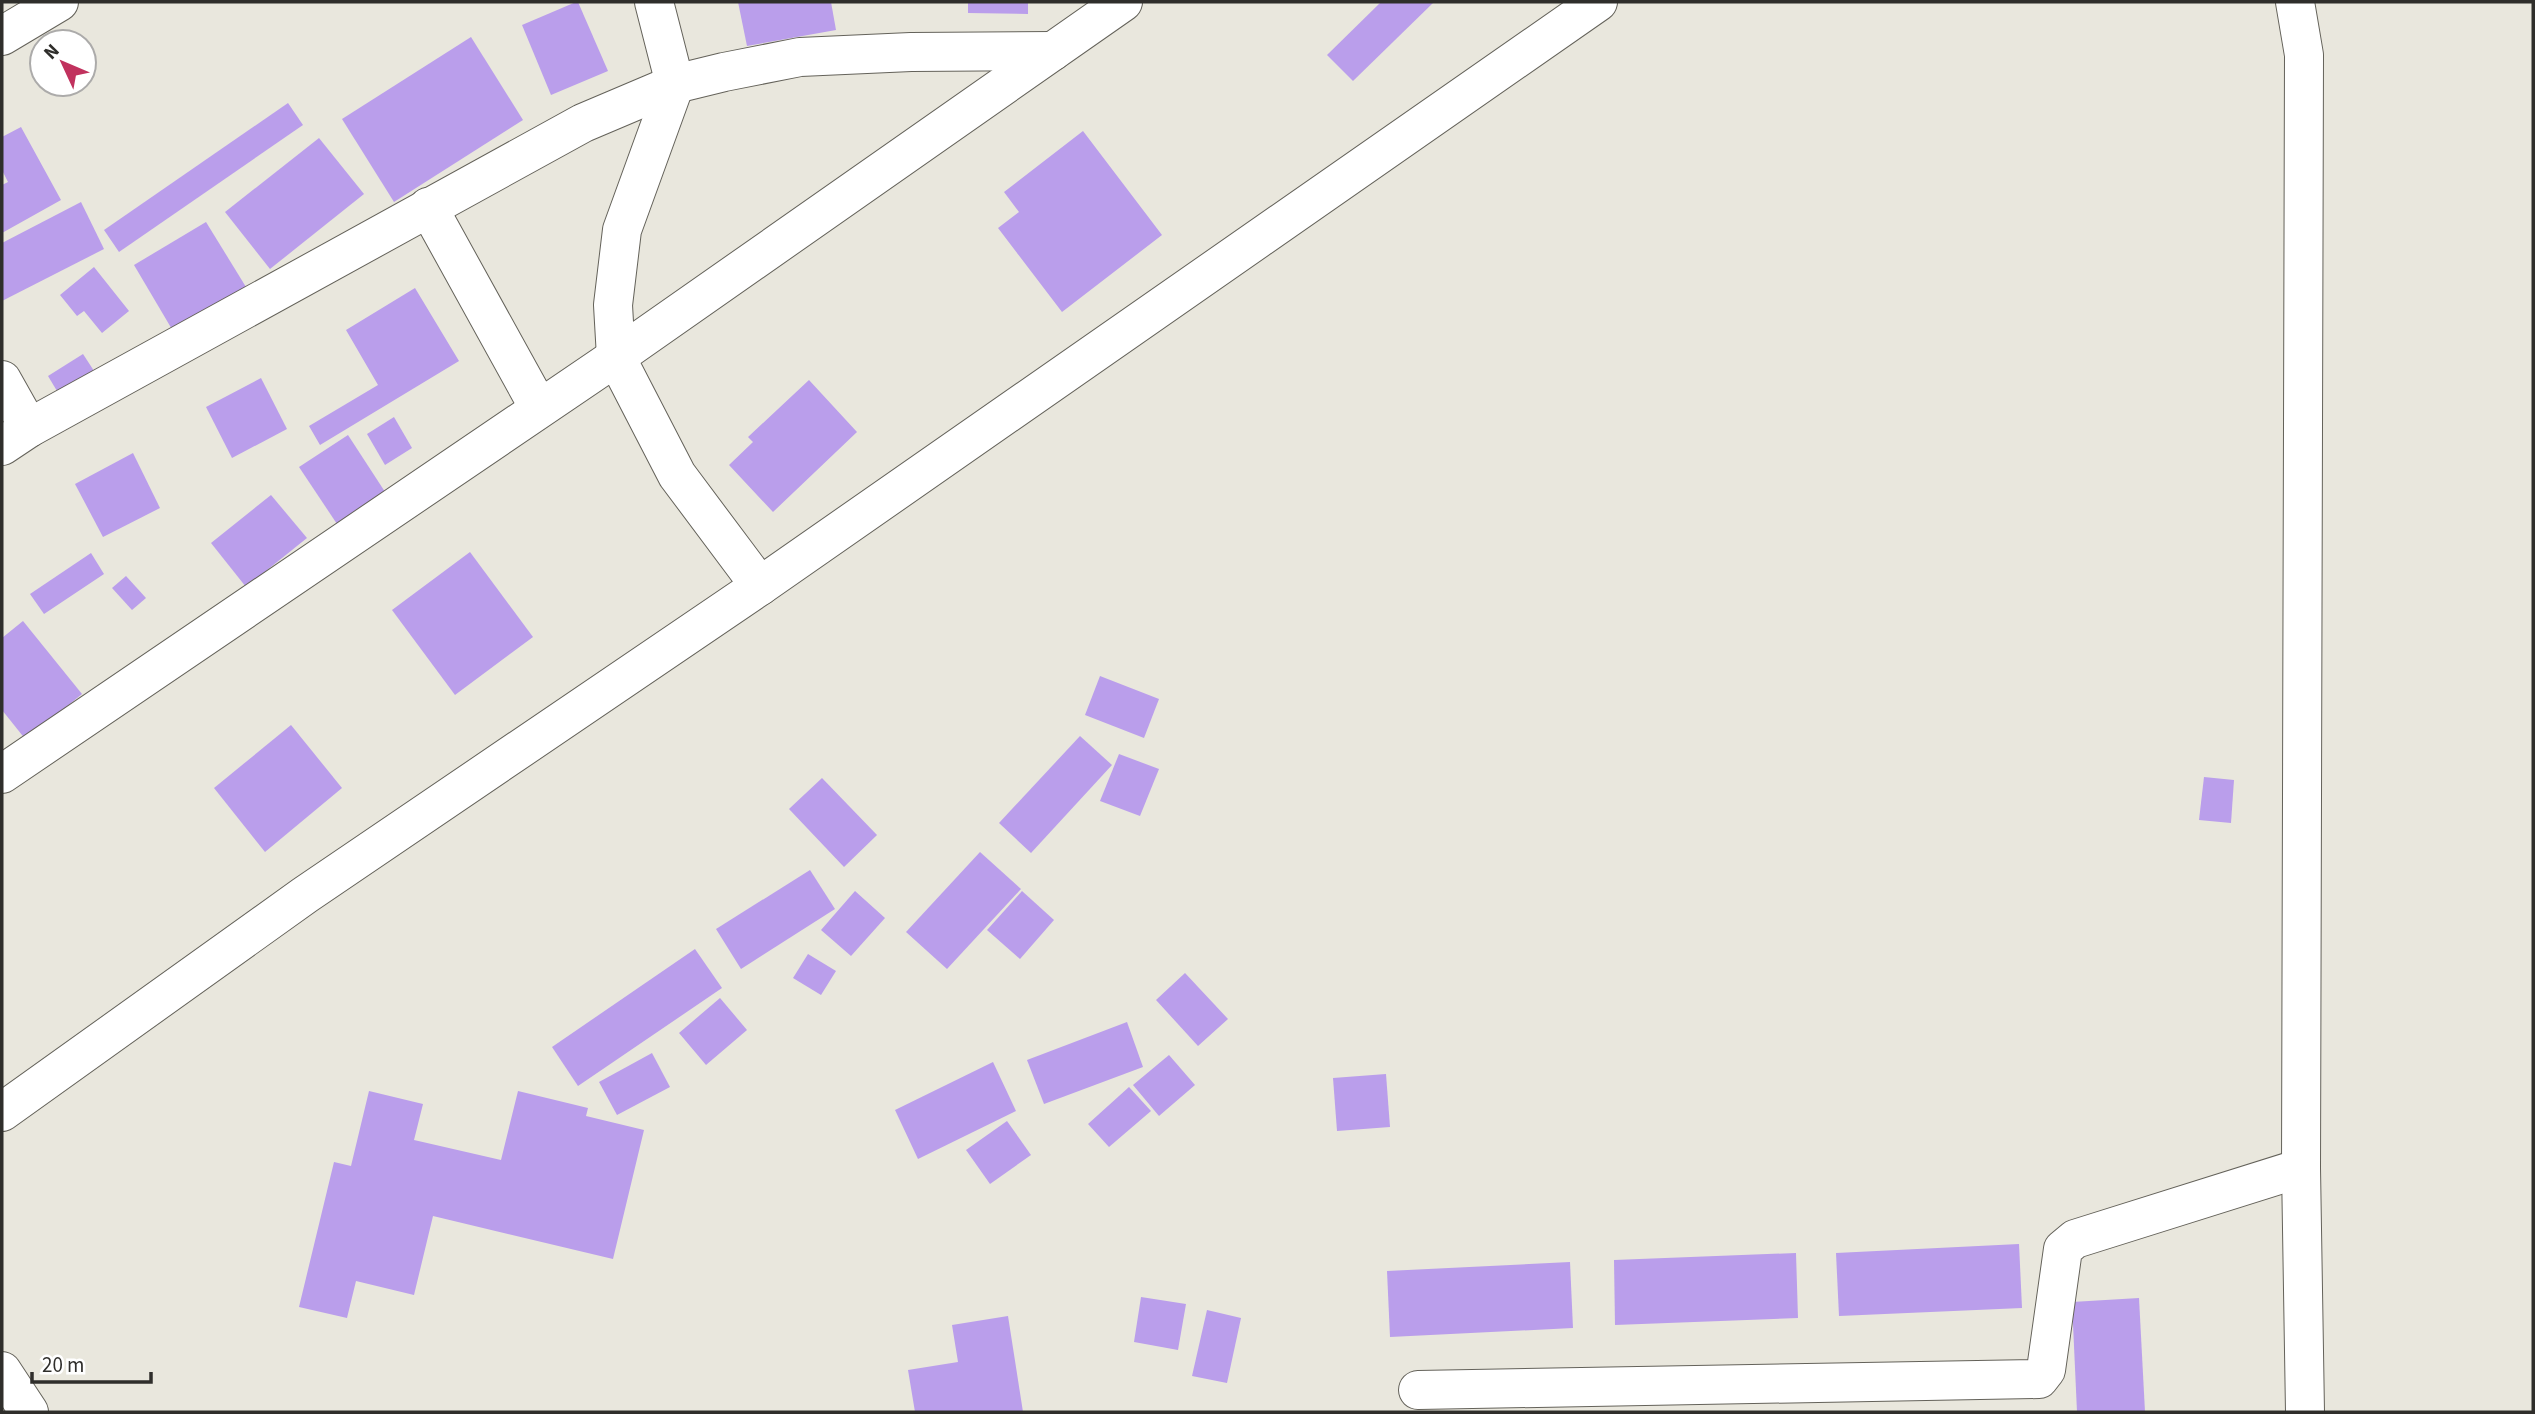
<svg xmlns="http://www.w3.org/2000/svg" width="2535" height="1414" font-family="'Source Sans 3',sans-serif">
  <rect width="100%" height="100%" fill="#e9e7dd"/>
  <g fill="#ba9eeb">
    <path d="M 576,2 L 578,2 L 608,71 L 551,95 L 522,25 Z"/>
    <path d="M 738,2 L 831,2 L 836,30 L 747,46 Z"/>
    <path d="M 968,2 L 1028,2 L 1028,14 L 968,13 Z"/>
    <path d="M 1381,2 L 1434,2 L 1353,81 L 1327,55 Z"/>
    <path d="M 471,37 L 523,120 L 394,202 L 342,119 Z"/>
    <path d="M 288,103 L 303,125 L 119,252 L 104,230 Z"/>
    <path d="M 21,127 L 61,200 L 2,233 L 2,185 L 8,182 L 2,170 L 2,137 Z"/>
    <path d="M 1083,131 L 1162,235 L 1062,312 L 998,228 L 1019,212 L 1004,192 Z"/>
    <path d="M 319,138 L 364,194 L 270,269 L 225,212 Z"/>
    <path d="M 81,202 L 104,249 L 2,301 L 2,243 Z"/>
    <path d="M 206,222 L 246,287 L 173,331 L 134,265 Z"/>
    <path d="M 94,267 L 129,311 L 102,333 L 84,311 L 77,316 L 60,295 Z"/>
    <path d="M 415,288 L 459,361 L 320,445 L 309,426 L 378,385 L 346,330 Z"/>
    <path d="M 83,354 L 96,374 L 60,396 L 48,376 Z"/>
    <path d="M 261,378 L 287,429 L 232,458 L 206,407 Z"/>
    <path d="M 809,380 L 857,432 L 773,512 L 729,465 L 753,442 L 748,437 Z"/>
    <path d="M 394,417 L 412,448 L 385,465 L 367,434 Z"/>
    <path d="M 348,435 L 389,498 L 341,530 L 299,467 Z"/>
    <path d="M 133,453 L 160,508 L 103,537 L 75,484 Z"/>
    <path d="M 271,495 L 307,538 L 246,587 L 211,543 Z"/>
    <path d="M 470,552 L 533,637 L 455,695 L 392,610 Z"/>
    <path d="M 91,553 L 104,574 L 44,614 L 30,594 Z"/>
    <path d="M 126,576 L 146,598 L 132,610 L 112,588 Z"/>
    <path d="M 23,621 L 82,694 L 26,740 L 2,710 L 2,638 Z"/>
    <path d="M 1100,676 L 1159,699 L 1144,738 L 1085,715 Z"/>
    <path d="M 291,725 L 342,788 L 265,852 L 214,788 Z"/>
    <path d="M 1080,736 L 1112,765 L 1031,853 L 999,823 Z"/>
    <path d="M 1119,754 L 1159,769 L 1140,816 L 1100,801 Z"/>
    <path d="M 2204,777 L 2234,780 L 2231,823 L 2199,820 Z"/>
    <path d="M 822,778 L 877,835 L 844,867 L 789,809 Z"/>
    <path d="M 980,852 L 1021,889 L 947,969 L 906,932 Z"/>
    <path d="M 810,870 L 835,909 L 741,969 L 716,929 Z"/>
    <path d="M 855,891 L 885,918 L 851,956 L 821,930 Z"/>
    <path d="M 1022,891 L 1054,920 L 1020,959 L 987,930 Z"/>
    <path d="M 695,949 L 722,988 L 578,1086 L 552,1047 Z"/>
    <path d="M 808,954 L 836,971 L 821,995 L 793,978 Z"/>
    <path d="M 1185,973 L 1228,1019 L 1198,1046 L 1156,1000 Z"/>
    <path d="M 720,998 L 747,1030 L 706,1065 L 679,1033 Z"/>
    <path d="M 1127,1022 L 1143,1067 L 1044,1104 L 1027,1060 Z"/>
    <path d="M 652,1053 L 670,1087 L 617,1115 L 599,1082 Z"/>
    <path d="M 1169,1055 L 1195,1085 L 1159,1116 L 1133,1085 Z"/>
    <path d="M 993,1062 L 1016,1111 L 918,1159 L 895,1110 Z"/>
    <path d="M 1386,1074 L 1390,1127 L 1337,1131 L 1333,1078 Z"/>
    <path d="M 1129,1087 L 1151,1111 L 1109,1147 L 1088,1124 Z"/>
    <path d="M 369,1091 L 423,1104 L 414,1140 L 501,1160 L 518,1091 L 588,1108 L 586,1116 L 644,1130 L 613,1259 L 433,1216 L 414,1295 L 356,1281 L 347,1318 L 299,1307 L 334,1162 L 351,1166 Z"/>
    <path d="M 1007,1121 L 1031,1155 L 990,1184 L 966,1150 Z"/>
    <path d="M 2019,1244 L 2022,1308 L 1839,1316 L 1836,1253 Z"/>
    <path d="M 1796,1253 L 1798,1318 L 1615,1325 L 1614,1260 Z"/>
    <path d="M 1570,1262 L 1573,1328 L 1390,1337 L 1387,1271 Z"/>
    <path d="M 1141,1297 L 1186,1304 L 1178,1350 L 1134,1342 Z"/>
    <path d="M 2139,1298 L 2145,1412 L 2077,1412 L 2072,1302 Z"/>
    <path d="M 1207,1310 L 1241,1318 L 1227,1383 L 1192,1376 Z"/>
    <path d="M 1008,1316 L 1023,1412 L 915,1412 L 908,1370 L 958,1362 L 952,1325 Z"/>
  </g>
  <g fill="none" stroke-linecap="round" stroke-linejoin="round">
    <g stroke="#64625a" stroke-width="40">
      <g id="minor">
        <path d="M 654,2 L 675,84 L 622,230 L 613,305 L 616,357 L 677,475 L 760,586"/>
        <path d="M 2295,2 L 2304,55 L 2301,1168 L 2305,1412"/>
        <path d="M 2,36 L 59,2"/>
        <path d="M 428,207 L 539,408"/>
        <path d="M 2,380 L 29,428"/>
        <path d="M 2,446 L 29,428 L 583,123 L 675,84 L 724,72 L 800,57 L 911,52 L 1053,51"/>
        <path d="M 2,774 L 616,357 L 1123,2"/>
        <path d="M 2,1112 L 305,895 L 760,586 L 1598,2"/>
        <path d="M 2,1371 L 29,1412"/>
        <path d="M 1418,1390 L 2039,1379 L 2046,1370 L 2063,1249 L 2075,1239 L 2301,1168"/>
      </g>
    </g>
    <use href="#minor" stroke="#fff" stroke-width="38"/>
  </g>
  <rect width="2535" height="1414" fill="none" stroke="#2f2e2b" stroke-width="7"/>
  <g transform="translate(63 63) rotate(314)"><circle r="33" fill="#ffffff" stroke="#acabaa" stroke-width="2"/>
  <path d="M0-5L12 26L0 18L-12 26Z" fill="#c1325e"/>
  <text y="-10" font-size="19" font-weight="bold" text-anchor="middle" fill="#2f2e2b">N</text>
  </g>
  <path d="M32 1372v10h119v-10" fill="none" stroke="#2f2e2b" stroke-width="3.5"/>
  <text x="42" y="1372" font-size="21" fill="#2f2e2b" stroke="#ffffff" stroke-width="5" paint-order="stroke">20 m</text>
</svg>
